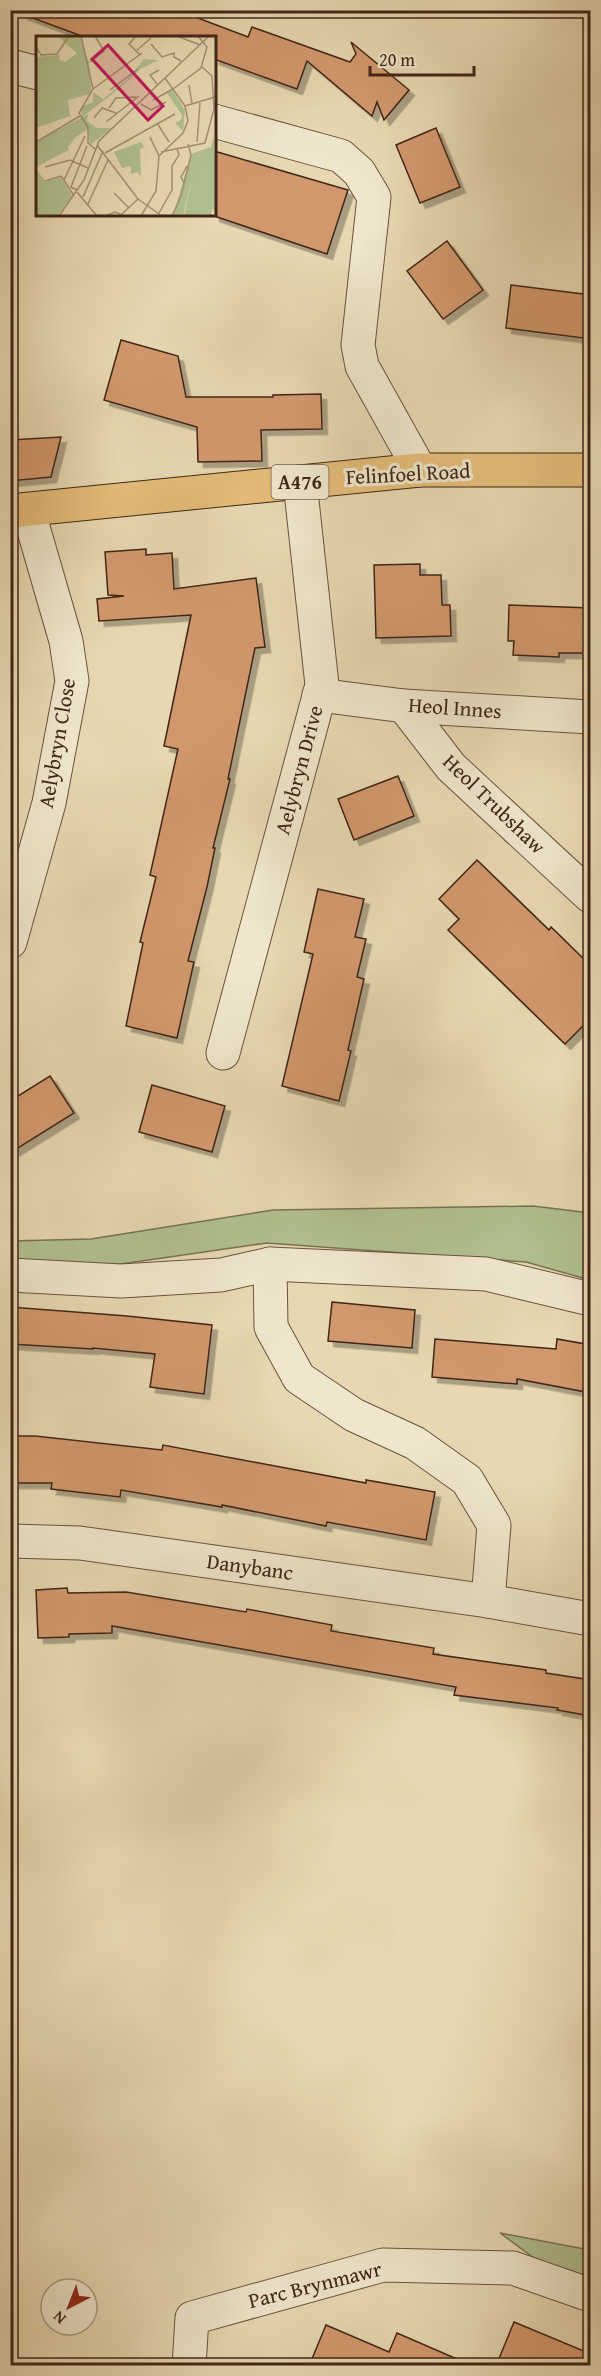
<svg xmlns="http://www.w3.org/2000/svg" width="601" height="2376" font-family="'Gentium Book Plus',serif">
  <defs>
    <filter id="shadow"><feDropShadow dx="5.5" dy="5.5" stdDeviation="0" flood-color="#0004"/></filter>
  </defs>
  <rect width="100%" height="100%" fill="#e7d8b1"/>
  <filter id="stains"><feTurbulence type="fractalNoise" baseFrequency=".00333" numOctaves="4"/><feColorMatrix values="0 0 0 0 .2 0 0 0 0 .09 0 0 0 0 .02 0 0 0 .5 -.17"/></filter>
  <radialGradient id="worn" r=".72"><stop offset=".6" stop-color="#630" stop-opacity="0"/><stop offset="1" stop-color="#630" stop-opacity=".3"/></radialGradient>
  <g fill="#b1c08f" stroke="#797254" stroke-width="1.5">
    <path d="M 533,1206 L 590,1213 L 590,1280 L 526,1262 L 267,1243 L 107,1266 L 11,1260 L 10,1241 L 91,1239 L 273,1210 Z"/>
    <path d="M 500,2233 L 590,2250 L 590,2276 L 545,2266 Z"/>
  </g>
  <g fill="#d2986d" stroke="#412518" stroke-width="1.5" filter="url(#shadow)">
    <path d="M 23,10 L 177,10 L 248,37 L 252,27 L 350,62 L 356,54 L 351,42 L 409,90 L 384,120 L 377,102 L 372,116 L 307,61 L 297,89 L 214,59 L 214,38 L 87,38 L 22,14 Z"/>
    <path d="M 436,128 L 460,187 L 420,203 L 396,145 Z"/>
    <path d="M 214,151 L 348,190 L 327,254 L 214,216 Z"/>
    <path d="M 447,241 L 483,290 L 443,319 L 407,271 Z"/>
    <path d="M 511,285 L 591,295 L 591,339 L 506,328 Z"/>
    <path d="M 121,340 L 178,356 L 186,397 L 273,397 L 273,395 L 321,394 L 322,429 L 261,430 L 262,461 L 198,462 L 197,427 L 104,400 Z"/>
    <path d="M 61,437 L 51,477 L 10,481 L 10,440 Z"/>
    <path d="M 146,549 L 146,555 L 172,553 L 174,589 L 256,578 L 265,647 L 255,648 L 228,779 L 230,779 L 213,848 L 215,848 L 207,887 L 188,961 L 194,962 L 177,1038 L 126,1026 L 143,943 L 140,942 L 156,877 L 150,875 L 178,749 L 164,746 L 191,615 L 99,621 L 97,599 L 124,596 L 108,595 L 105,552 Z"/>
    <path d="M 420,564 L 420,575 L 441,575 L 442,605 L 450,605 L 451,636 L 376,638 L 374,565 Z"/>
    <path d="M 509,605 L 591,608 L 591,653 L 559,653 L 559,657 L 513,655 L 514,641 L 508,641 Z"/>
    <path d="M 398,776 L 414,816 L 354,840 L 338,799 Z"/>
    <path d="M 477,860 L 549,930 L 551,927 L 591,966 L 591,1018 L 565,1044 L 448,930 L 459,919 L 439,899 Z"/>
    <path d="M 318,889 L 364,899 L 355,937 L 366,939 L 357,977 L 364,979 L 348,1050 L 351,1051 L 339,1101 L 282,1086 L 313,954 L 304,952 Z"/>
    <path d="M 50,1076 L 74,1113 L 10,1153 L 10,1101 Z"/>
    <path d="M 152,1085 L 225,1106 L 212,1152 L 139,1132 Z"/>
    <path d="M 332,1302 L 415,1310 L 412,1348 L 328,1341 Z"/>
    <path d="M 10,1307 L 127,1316 L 212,1325 L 204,1394 L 150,1387 L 155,1354 L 93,1348 L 93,1349 L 10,1344 Z"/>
    <path d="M 435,1339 L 556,1349 L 557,1339 L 591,1345 L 591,1393 L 517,1379 L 517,1384 L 432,1377 Z"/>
    <path d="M 10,1436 L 35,1436 L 162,1450 L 163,1445 L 366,1483 L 366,1480 L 435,1492 L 426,1540 L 327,1522 L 326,1526 L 222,1505 L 222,1507 L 121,1490 L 120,1497 L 51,1489 L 52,1483 L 10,1483 Z"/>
    <path d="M 67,1588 L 68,1593 L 126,1592 L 246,1612 L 247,1609 L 332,1625 L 331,1631 L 434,1648 L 433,1654 L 546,1670 L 546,1673 L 591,1680 L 591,1716 L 557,1710 L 558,1708 L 454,1695 L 456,1687 L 112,1626 L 112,1633 L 69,1634 L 69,1637 L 38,1638 L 36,1590 Z"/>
    <path d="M 514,2322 L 591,2354 L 591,2366 L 496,2366 Z"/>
    <path d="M 326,2325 L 389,2352 L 397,2333 L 473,2366 L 309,2366 Z"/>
  </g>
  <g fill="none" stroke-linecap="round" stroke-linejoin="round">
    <g stroke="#6a523e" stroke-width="35">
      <g id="street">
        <path d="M 10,66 L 38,73"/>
        <path d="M 214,121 L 341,156 L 359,172 L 374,197 L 358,345 L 362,366 L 420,470"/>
        <path d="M 319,695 L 404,706 L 590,717"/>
        <path d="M 404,706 L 451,767 L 590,896"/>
        <path d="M 10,942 L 49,803 L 72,681 L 66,641 L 28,510"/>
        <path d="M 223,1053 L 322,685 L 300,482"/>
        <path d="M 270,1264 L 271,1327 L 299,1378 L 354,1415 L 415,1443 L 467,1480 L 494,1525 L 488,1601"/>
        <path d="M 10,1275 L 121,1281 L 221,1275 L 270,1264 L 486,1274 L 590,1299"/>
        <path d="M 10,1541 L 80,1543 L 488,1601 L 590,1619"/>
        <path d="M 189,2366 L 192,2318 L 383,2265 L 513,2268 L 590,2295"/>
      </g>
    </g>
    <g stroke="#412518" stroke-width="35">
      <path id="primary" d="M 10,511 L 420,470 L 590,470"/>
    </g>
    <use href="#street" stroke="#efe6cc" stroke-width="33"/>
    <use href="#primary" stroke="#e4bc78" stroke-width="33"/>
  </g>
  <g text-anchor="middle" stroke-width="6" stroke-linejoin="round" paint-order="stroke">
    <rect fill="#efe6cc" stroke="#755f4e" stroke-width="1.5" x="271.5" y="465" width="57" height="34" rx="4.5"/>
    <g font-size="20" font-weight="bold" fill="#412518">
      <text x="300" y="489">A476</text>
    </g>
    <g font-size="21" fill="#412518" stroke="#efe6cc">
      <text transform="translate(408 474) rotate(-3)" y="7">Felinfoel Road</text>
      <text transform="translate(455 708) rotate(4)" y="7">Heol Innes</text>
      <text transform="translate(57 743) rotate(-80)" y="7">Aelybryn Close</text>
      <text transform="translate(299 770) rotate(-75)" y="7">Aelybryn Drive</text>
      <text transform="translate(494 804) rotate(44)" y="7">Heol Trubshaw</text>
      <text transform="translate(250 1567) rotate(8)" y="7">Danybanc</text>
      <text transform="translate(315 2285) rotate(-14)" y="7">Parc Brynmawr</text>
    </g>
  </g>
  <g transform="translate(36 36)">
    <rect width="180" height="180" fill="#e7d8b1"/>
    <path d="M 21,0 L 44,0 L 53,26 L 55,53 L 54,58 L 32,64 L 34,80 L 0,92 L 0,21 L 24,19 L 23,24 L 29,26 L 41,17 ZM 108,23 L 122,24 L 104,33 L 85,51 L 46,81 L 45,71 L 57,66 L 57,56 L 67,63 L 91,44 ZM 136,54 L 149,74 L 147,95 L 139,87 L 145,84 L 146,79 L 131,57 ZM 52,78 L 51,85 L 61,92 L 76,92 L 54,109 L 52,93 L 40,101 L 32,111 L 33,114 L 0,131 L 0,106 ZM 178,99 L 180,180 L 177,172 L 175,179 L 148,180 L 157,139 L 147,180 L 137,180 L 155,118 L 175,111 ZM 105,106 L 108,111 L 104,113 L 105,141 L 101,136 L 95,138 L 95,130 L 86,132 L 78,116 ZM 0,133 L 10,146 L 25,141 L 36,160 L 21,180 L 0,180 Z" fill="#b1c08f"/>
    <path fill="none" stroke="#a59074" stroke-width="1.5" d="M 45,0 L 57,53 L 43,77 L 52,91 L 52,107 L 59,113M 100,0 L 93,8 L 104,19M 141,0 L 164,9M 115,8 L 126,21 L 138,17 L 138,21 L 145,25M 0,11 L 5,19 L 21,18 L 33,0M 100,15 L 115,2M 54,26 L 68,15 L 59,0M 103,42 L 115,58M 121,48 L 114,39 L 123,34M 153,49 L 156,68M 57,53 L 106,17M 137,53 L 165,32 L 171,11 L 162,0M 74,54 L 102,33M 117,64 L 137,53M 105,68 L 115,74 L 130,66M 149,70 L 179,61M 73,72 L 80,62 L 100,61M 58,82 L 66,72 L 80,77M 70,86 L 103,60M 121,87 L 133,106M 114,101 L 123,120M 0,106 L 44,80M 161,106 L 164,67M 61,109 L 102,163 L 126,180M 125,116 L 169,107 L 178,73 L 176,40 L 165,30M 69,117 L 139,78M 9,131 L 34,124 L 52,132M 9,145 L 25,140 L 28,144M 148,147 L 145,141 L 151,130M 41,154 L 35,151 L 51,110M 41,156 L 61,180M 78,157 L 93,172M 38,160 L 28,144 L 49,100M 47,161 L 67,115M 52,168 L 72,124M 123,177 L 136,154 L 136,130 L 143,119 L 141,112M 86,178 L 102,163M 23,180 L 48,144 L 63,105 L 173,0M 69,180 L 79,176 L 89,180M 105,180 L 120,155 L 123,120 L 147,97 L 152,85 L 149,70 L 129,42M 136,180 L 145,160 L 155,119 L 152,108"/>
    <path fill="#c2185b" fill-opacity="0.15" stroke="#c2185b" stroke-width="3" d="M 72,9 L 127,70 L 112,84 L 56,23 Z"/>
    <rect width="180" height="180" fill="none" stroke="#412518" stroke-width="3"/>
  </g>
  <rect width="601" height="2376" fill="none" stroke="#e7d8b1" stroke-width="36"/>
  <rect x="12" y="12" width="577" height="2352" fill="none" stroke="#412518" stroke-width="3"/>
  <rect x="18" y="18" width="565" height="2340" fill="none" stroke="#412518" stroke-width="1.5"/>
  <g transform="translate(69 2307) rotate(222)"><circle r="28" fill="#efe6cc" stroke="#a99984" stroke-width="1.5"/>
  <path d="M0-4.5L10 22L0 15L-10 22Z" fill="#8f2418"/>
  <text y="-9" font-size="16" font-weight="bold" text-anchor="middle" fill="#412518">N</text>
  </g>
  <path d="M370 66v9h104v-9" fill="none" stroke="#412518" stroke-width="3"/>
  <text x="379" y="66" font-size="18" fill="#412518" stroke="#efe6cc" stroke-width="4.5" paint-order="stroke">20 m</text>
  <rect width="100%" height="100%" filter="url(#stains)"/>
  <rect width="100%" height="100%" fill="url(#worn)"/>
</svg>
